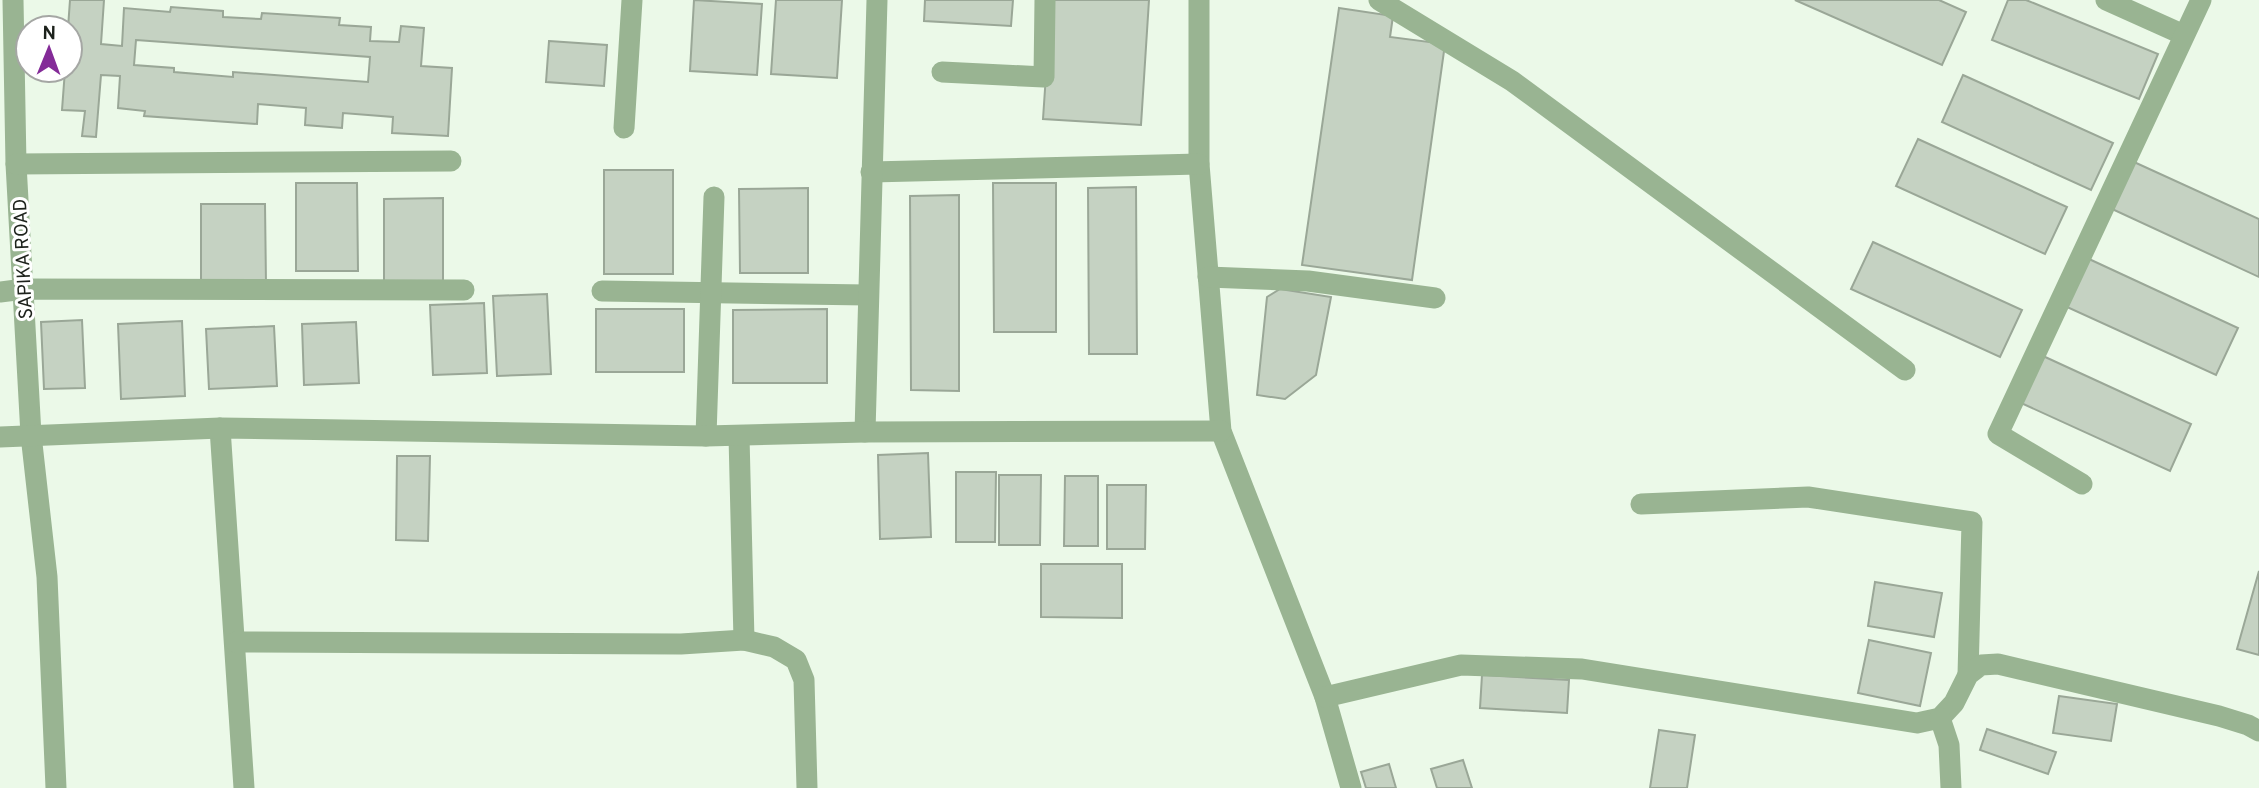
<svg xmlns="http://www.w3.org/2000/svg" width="2259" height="788" font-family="Overpass,sans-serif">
  <rect width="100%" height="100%" fill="#ebf9e8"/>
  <g fill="#c5d2c2" stroke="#9aa797" stroke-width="2" fill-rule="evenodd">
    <path d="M 70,0 L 104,0 L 101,44 L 122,46 L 124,8 L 170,12 L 171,7 L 223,11 L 223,17 L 261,19 L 262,13 L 340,18 L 339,25 L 371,27 L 370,41 L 399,42 L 401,26 L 424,28 L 421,66 L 452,68 L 448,136 L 392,133 L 393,117 L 343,113 L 342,128 L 305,125 L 306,108 L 258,104 L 257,124 L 144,116 L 145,111 L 118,108 L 120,76 L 101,75 L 96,137 L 82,136 L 85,111 L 62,110 L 65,70 L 70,70 L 70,28 L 68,28 ZM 136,40 L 370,57 L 368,82 L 233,72 L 233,77 L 174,72 L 174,68 L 134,65 Z"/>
    <path d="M 694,0 L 762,4 L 757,75 L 690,71 Z"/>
    <path d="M 776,0 L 842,0 L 837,78 L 771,74 Z"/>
    <path d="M 925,0 L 1013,0 L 1011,26 L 924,21 Z"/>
    <path d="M 1051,0 L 1149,0 L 1141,125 L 1043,119 Z"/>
    <path d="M 1795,0 L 1939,0 L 1966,12 L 1942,65 Z"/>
    <path d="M 2008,0 L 2026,0 L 2158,54 L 2139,99 L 1992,40 Z"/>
    <path d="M 1339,8 L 1393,16 L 1390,37 L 1445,44 L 1412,280 L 1302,265 Z"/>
    <path d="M 549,41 L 607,45 L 604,86 L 546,82 Z"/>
    <path d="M 1963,75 L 2113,143 L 2091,190 L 1942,122 Z"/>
    <path d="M 1918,139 L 2067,207 L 2045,254 L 1896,186 Z"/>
    <path d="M 2134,162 L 2259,219 L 2259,277 L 2112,209 Z"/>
    <rect x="604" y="170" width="69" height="104"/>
    <path d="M 296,183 L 357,183 L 358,271 L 296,271 Z"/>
    <path d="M 993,183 L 1056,183 L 1056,332 L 994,332 Z"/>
    <path d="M 1136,187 L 1137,354 L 1089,354 L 1088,188 Z"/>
    <path d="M 808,188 L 808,273 L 740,273 L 739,189 Z"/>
    <path d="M 959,195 L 959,391 L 911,390 L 910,196 Z"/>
    <path d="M 443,198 L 443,283 L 384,283 L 384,199 Z"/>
    <path d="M 201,204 L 265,204 L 266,284 L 201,285 Z"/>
    <path d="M 1873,242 L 2022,310 L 2000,357 L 1851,289 Z"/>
    <path d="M 2089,259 L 2238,328 L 2216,375 L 2067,307 Z"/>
    <path d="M 1280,289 L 1331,297 L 1316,375 L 1285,399 L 1257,395 L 1267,297 Z"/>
    <path d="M 547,294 L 551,374 L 497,376 L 493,296 Z"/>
    <path d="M 484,303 L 487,373 L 433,375 L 430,305 Z"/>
    <rect x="596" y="309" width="88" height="63"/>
    <path d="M 827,309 L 827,383 L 733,383 L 733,310 Z"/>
    <path d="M 82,320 L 85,388 L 44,389 L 41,322 Z"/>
    <path d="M 182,321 L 185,396 L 121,399 L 118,324 Z"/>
    <path d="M 356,322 L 359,383 L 304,385 L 302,324 Z"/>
    <path d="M 274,326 L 277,386 L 209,389 L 206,329 Z"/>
    <path d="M 2043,356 L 2191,424 L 2170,471 L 2021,403 Z"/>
    <path d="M 928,453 L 931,537 L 880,539 L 878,455 Z"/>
    <path d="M 397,456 L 430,456 L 428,541 L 396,540 Z"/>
    <path d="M 956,472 L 996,472 L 995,542 L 956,542 Z"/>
    <path d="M 999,475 L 1041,475 L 1040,545 L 999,545 Z"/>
    <path d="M 1065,476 L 1098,476 L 1098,546 L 1064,546 Z"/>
    <path d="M 1107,485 L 1146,485 L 1145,549 L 1107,549 Z"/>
    <path d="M 1041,564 L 1122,564 L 1122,618 L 1041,617 Z"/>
    <path d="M 2259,571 L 2259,655 L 2237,649 Z"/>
    <path d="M 1875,582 L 1942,593 L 1934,637 L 1868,626 Z"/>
    <path d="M 1869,640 L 1931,653 L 1920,706 L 1858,693 Z"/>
    <path d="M 1482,675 L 1569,680 L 1567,713 L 1480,708 Z"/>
    <path d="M 2059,696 L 2117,704 L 2111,741 L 2053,733 Z"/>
    <path d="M 1987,729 L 2056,752 L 2048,774 L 1980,750 Z"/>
    <path d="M 1659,730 L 1695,735 L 1687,788 L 1650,788 Z"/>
    <path d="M 1463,760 L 1472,788 L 1437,788 L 1431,769 Z"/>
    <path d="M 1389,764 L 1396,788 L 1366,788 L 1361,772 Z"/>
  </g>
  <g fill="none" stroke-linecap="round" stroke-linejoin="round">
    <g stroke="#99b492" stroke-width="21">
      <path d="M 13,0 L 16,164 L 31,435 L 47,577 L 56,788"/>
      <path d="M 1199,0 L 1199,164 L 1221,431 L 1325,697 L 1351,788"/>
      <path d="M 1379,0 L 1512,81 L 1905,370"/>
      <path d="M 2106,0 L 2184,35"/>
      <path d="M 942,72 L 1044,77 L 1045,0"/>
      <path d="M 624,128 L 632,0"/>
      <path d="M 16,164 L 451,161"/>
      <path d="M 871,172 L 1199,164"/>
      <path d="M 1208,277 L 1308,281 L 1435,298"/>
      <path d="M 602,291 L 868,295"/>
      <path d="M 0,292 L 24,289 L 464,290"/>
      <path d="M 220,428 L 244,788"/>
      <path d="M 865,432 L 877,0"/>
      <path d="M 706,436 L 714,197"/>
      <path d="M 739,436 L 744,640"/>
      <path d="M 0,437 L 220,428 L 706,436 L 865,432 L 1221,431"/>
      <path d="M 2082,484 L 1998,434 L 2201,0"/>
      <path d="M 1641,504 L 1808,497 L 1972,522 L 1968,675"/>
      <path d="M 236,642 L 681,644 L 744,640 L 774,647 L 796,660 L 804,680 L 807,788"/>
      <path d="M 1325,697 L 1461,665 L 1582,669 L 1917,723 L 1940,718 L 1954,703 L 1968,675 L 1981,665 L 1998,664 L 2219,716 L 2248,725 L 2259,731"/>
      <path d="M 1940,718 L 1949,745 L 1951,788"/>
    </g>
  </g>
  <g text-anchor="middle" stroke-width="6" stroke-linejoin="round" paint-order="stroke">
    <g font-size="19" fill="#1d221c" stroke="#fff">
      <text transform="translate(22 259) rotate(-93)" y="7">SAPIKA ROAD</text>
    </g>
  </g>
  <g transform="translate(49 49) rotate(1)"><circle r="33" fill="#ffffff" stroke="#a5a7a4" stroke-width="2"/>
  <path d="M0-5L12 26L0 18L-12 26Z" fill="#842b98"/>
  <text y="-10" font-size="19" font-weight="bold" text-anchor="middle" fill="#1d221c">N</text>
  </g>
</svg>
